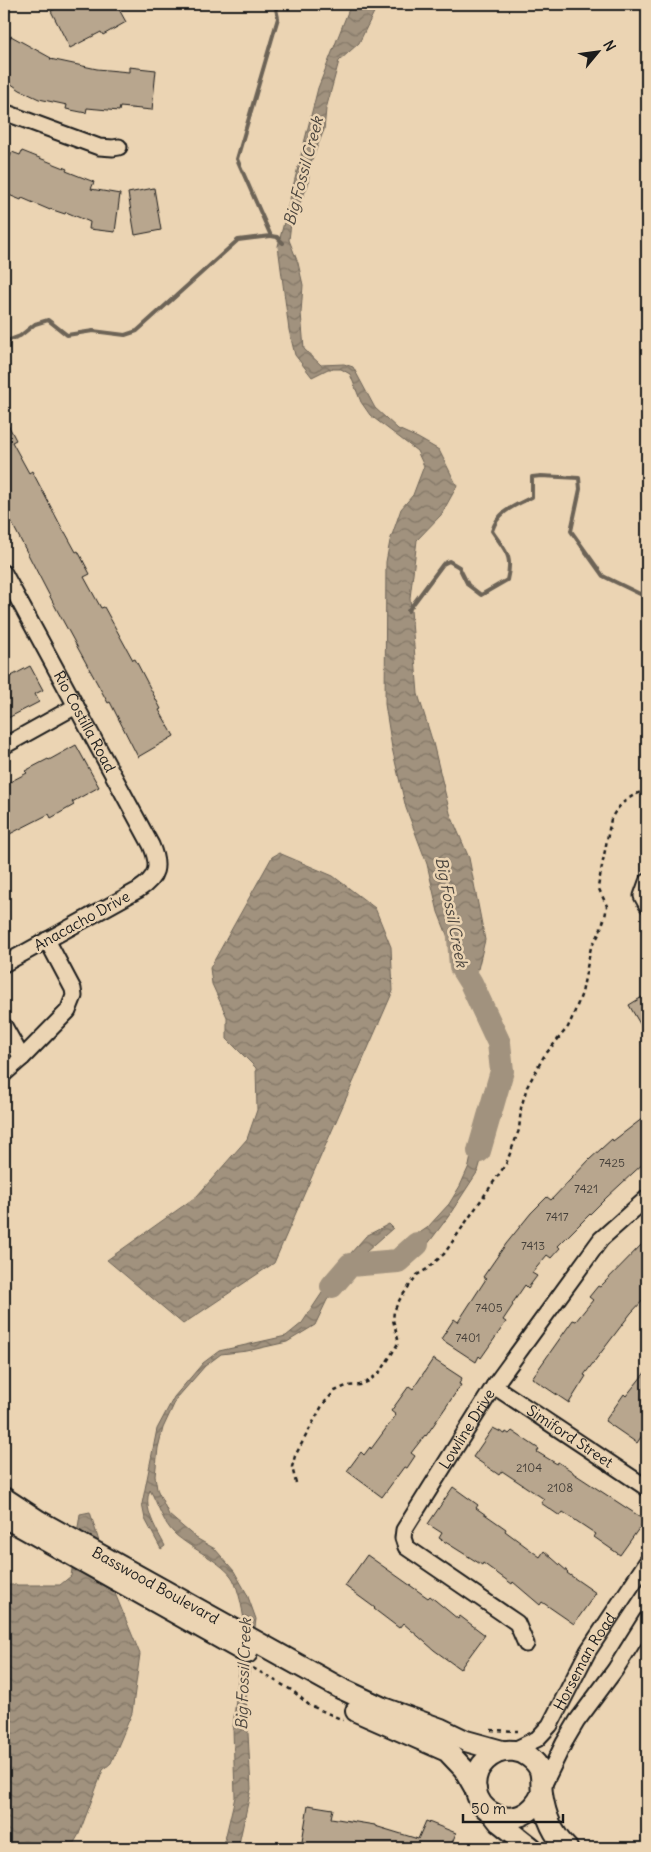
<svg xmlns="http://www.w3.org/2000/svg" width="651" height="1852" font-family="Delius,sans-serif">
  <defs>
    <pattern id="water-waves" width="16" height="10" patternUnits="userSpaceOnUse" patternTransform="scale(1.25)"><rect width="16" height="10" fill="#a1927e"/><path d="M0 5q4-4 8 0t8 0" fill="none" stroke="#827666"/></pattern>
  </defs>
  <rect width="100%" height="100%" fill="#ebd4b3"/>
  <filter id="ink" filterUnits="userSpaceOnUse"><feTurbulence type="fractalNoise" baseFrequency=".02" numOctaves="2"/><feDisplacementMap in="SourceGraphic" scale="10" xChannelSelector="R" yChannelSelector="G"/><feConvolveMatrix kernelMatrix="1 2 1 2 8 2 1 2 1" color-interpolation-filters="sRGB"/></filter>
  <g filter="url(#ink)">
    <g fill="url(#water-waves)" stroke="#6c6357">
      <path d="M 351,4 L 378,4 L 359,43 L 339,61 L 326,109 L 324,130 L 310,164 L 308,185 L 291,223 L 289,240 L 298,263 L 303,285 L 301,313 L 304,349 L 321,365 L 344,364 L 353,367 L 375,408 L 398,429 L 418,438 L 439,450 L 457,486 L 441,515 L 417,540 L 410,598 L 418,694 L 433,743 L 450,813 L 469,858 L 485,940 L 478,969 L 470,968 L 451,945 L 438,912 L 427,864 L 406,808 L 392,748 L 385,704 L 386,562 L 390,541 L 401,509 L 413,495 L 424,466 L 417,451 L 370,415 L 361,402 L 350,374 L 341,369 L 328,369 L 312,377 L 295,355 L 289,330 L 278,246 L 318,88 Z"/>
      <path d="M 279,853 L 333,876 L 375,908 L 391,947 L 393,991 L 274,1263 L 183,1324 L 107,1260 L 197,1196 L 247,1139 L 257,1110 L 256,1068 L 227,1039 L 227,1017 L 212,984 L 210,968 L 272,857 Z"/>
      <path d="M 488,1118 L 492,1123 L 478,1171 L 448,1217 L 427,1245 L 401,1267 L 388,1268 L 403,1244 L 427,1228 L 449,1204 L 460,1186 L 469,1166 L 473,1146 L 478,1130 Z"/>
      <path d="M 389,1224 L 393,1228 L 357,1260 L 342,1283 L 327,1300 L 315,1325 L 287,1342 L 247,1351 L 221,1354 L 205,1366 L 177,1398 L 163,1428 L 158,1448 L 155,1476 L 157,1489 L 169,1515 L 196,1538 L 215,1549 L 234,1571 L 247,1594 L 256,1619 L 246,1696 L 251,1789 L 238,1848 L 223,1848 L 235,1797 L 233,1728 L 244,1620 C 242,1607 239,1591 233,1579 C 224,1563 190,1548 175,1534 C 163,1523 158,1504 150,1490 C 142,1508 157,1530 165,1546 L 161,1549 L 145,1519 L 142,1504 L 157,1429 L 174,1397 L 203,1363 L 219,1351 L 286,1336 L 302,1323 L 342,1263 L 366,1236 Z"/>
      <path d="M 90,1512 L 114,1591 L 140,1654 L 132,1713 L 111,1763 L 103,1770 L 79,1834 L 71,1848 L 4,1848 L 4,1585 L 60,1585 L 71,1576 L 80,1514 Z"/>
    </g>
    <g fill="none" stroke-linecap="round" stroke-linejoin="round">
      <g stroke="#6c6357" stroke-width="4">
        <path d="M 275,4 L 278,18 L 237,159 L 271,236 L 277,237 L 283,243"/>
        <path d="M 4,342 L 20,336 L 35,324 L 48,320 L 67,335 L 93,331 L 125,335 L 137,331 L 238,240 L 271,236"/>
        <path d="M 408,611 L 443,564 L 449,561 L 459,567 L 468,585 L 481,595 L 507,580 C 513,555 506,552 492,531 C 498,511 514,506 532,497 L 532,477 L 541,476 L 579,478 L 580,489 L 571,531 L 603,576 L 640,594 L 647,593"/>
      </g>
      <g stroke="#a1927e" stroke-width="24">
        <path d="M 458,924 L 461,967 L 471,983 L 499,1043 L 502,1071 L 479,1151"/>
        <path d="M 332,1286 L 350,1265 L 398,1261 L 417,1244"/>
      </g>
    </g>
    <g fill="#b8a68e" stroke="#1c1c1c">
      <path d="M 65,4 L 116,4 L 126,22 L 103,35 L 101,32 L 70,48 L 51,11 Z"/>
      <path d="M 11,36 L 51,58 L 50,59 L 97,69 L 129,72 L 129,67 L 156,70 L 152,110 L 120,107 L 119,111 L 87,108 L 86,113 L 66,109 L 67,105 L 39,99 L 20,90 L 4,79 L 4,49 Z"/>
      <path d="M 22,151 L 67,169 L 66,171 L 94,182 L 91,189 L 120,194 L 115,232 L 89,229 L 90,222 L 66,212 L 65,214 L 50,209 L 50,210 L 22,198 L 21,200 L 4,193 L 4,153 L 10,157 L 12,152 L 20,155 Z"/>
      <path d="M 154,188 L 161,230 L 135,235 L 128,193 Z"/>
      <path d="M 4,417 L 16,440 L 12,442 L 29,473 L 32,471 L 64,532 L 65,532 L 76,552 L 78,551 L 90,574 L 84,577 L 101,608 L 104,607 L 133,660 L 135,659 L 161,709 L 159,710 L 174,736 L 138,757 L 110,702 L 108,703 L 57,610 L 4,508 Z"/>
      <path d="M 30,666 L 43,690 L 35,694 L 39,702 L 4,720 L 4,680 Z"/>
      <path d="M 76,745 L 99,787 L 72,802 L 74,805 L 51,818 L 49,814 L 4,837 L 4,785 L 27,773 L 25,771 L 48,759 L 49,760 Z"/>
      <path d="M 647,994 L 647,1036 L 629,1005 Z"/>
      <path d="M 647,1115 L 647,1160 L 607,1197 L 558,1246 L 560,1248 L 551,1258 L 547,1255 L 532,1273 L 537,1276 L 528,1288 L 525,1285 L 512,1304 L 513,1305 L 503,1320 L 506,1322 L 481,1358 L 479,1356 L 476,1362 L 441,1339 L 454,1319 L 458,1322 L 486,1279 L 483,1277 L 506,1244 L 531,1213 L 547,1197 L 551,1200 L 590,1159 L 612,1139 L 613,1141 Z"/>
      <path d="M 647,1239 L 647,1296 L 631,1313 L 612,1338 L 584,1375 L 586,1376 L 569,1403 L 532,1378 L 573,1320 L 576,1321 L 593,1300 L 589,1297 L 598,1286 L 600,1287 Z"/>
      <path d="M 433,1359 L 462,1378 L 459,1384 L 461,1385 L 426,1436 L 425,1435 L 411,1453 L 415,1456 L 407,1468 L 404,1467 L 382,1497 L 347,1471 L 361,1452 L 364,1455 L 370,1447 L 371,1449 L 396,1415 L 391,1411 L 409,1386 L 413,1389 Z"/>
      <path d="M 647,1370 L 647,1428 L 637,1443 L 605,1421 L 624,1394 L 626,1396 Z"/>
      <path d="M 493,1428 L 505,1434 L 506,1432 L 509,1434 L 512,1431 L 539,1449 L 537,1452 L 557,1464 L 558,1462 L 573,1472 L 573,1473 L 645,1520 L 620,1555 L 594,1537 L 596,1534 L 563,1512 L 560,1516 L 541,1503 L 544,1499 L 502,1471 L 499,1475 L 473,1457 Z"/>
      <path d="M 453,1487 L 478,1505 L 476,1508 L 506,1529 L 505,1531 L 540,1557 L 544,1551 L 568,1572 L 567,1573 L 596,1593 L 574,1624 L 542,1602 L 540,1605 L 513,1582 L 512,1584 L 483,1563 L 482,1565 L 439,1538 L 442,1533 L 428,1524 Z"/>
      <path d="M 367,1555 L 428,1598 L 430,1596 L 458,1619 L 460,1616 L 485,1635 L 460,1669 L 434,1650 L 403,1623 L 399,1628 L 374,1609 L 375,1608 L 345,1586 Z"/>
      <path d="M 308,1805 L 333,1809 L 331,1818 L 375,1825 L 375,1826 L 418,1839 L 426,1821 L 456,1833 L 450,1848 L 301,1848 Z"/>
    </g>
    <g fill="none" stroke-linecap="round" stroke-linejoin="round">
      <g stroke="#1c1c1c" stroke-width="19">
        <g id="minor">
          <path d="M 4,112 L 99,147 L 113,148 L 119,147"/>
          <path id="s1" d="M 4,573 L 151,845 C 160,866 158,877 138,890 L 4,964"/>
          <path d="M 4,746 L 76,706"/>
          <path d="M 647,882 L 642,896 L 647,905"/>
          <path d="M 4,1026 L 22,1058"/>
          <path d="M 4,1074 L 22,1058 L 68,1011 L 74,996 L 73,989 L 47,940"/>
          <path id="s2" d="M 494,1386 L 647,1488"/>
          <path id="s3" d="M 526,1644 L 517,1623 L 406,1547 L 403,1538 L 404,1530 L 494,1386 L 601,1239 L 647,1198"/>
          <path id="s4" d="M 512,1751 L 537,1739 L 550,1725 L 588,1651 L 647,1562"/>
          <path d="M 543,1786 L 564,1743 L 577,1721 L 615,1670 L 647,1619"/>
        </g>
      </g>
      <g stroke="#1c1c1c" stroke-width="24">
        <g id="major">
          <path id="s5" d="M 4,1498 L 39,1521 L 340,1688 L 383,1708 L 441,1729 L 466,1741 L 502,1751"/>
          <path d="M 4,1517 L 247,1653"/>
          <path d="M 356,1711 L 447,1751 L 464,1769 L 476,1790"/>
          <path d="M 542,1793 C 521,1841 462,1811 478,1771 C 482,1763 488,1757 497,1753 C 507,1749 520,1750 529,1757 C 545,1769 540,1778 542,1794 C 545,1814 553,1835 567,1848"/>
          <path d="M 492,1813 L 499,1822 L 532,1848"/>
        </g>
      </g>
      <g stroke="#1c1c1c" stroke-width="2.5" stroke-dasharray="4 4" stroke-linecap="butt">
        <path d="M 296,1483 L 292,1467 L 295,1456 L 323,1404 L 335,1391 L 346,1386 L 360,1385 L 369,1381 L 382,1370 L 397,1345 L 398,1339 L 393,1320 L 394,1311 L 400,1299 L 417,1275 L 427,1269 L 444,1254 L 506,1164 L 519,1130 L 521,1108 L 527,1087 L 544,1056 L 568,1027 L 573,1016 L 582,993 L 591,947 L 598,936 L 605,917 L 607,906 L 598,887 L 611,819 C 619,803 631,795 647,790"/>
        <path d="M 253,1668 L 293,1691 L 309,1705 L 343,1720"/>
        <path d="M 491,1730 L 518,1731"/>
      </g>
      <use href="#minor" stroke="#ebd4b3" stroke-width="15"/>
      <use href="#major" stroke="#ebd4b3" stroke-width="20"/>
    </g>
  </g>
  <g text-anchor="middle" stroke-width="5" stroke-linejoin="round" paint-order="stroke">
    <g font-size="12" fill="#433e38">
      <text x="612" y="1167">7425</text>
      <text x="586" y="1193">7421</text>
      <text x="557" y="1221">7417</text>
      <text x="533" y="1250">7413</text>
      <text x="489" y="1312">7405</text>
      <text x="468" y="1342">7401</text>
      <text x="529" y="1472">2104</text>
      <text x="560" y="1492">2108</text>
    </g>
    <g font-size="15" fill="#1c1c1c" stroke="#ebd4b3">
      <text dy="5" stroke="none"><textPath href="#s1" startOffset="169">Rio Costilla Road</textPath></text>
      <text transform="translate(82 921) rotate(-29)" y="5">Anacacho Drive</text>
      <text dy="5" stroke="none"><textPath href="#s3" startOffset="294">Lowline Drive</textPath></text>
      <text dy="5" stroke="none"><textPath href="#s2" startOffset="91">Simiford Street</textPath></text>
      <text dy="5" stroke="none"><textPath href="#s5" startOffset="175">Basswood Boulevard</textPath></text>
      <text dy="5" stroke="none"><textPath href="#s4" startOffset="119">Horseman Road</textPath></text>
    </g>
    <g font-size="16" font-style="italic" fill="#4b453e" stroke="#ebd4b3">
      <text transform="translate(303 171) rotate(-75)" y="6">Big Fossil Creek</text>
      <text transform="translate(452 912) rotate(79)" y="6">Big Fossil Creek</text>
      <text transform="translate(243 1674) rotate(-88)" y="6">Big Fossil Creek</text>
    </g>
  </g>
  <rect width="651" height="1852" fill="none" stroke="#ebd4b3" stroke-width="20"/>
  <rect x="10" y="10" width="631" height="1832" fill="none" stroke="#1c1c1c" stroke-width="2" filter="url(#ink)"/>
  <g transform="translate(598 52) rotate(61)" stroke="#ebd4b3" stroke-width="4" paint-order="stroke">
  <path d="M0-4L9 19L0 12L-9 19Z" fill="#1c1c1c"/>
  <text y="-8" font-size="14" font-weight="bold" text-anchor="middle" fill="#1c1c1c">N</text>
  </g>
  <path d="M463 1814v8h100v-8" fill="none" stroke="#1c1c1c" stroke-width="2.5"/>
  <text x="471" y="1814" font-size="15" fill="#1c1c1c" stroke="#ebd4b3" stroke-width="4" paint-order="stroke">50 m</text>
</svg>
